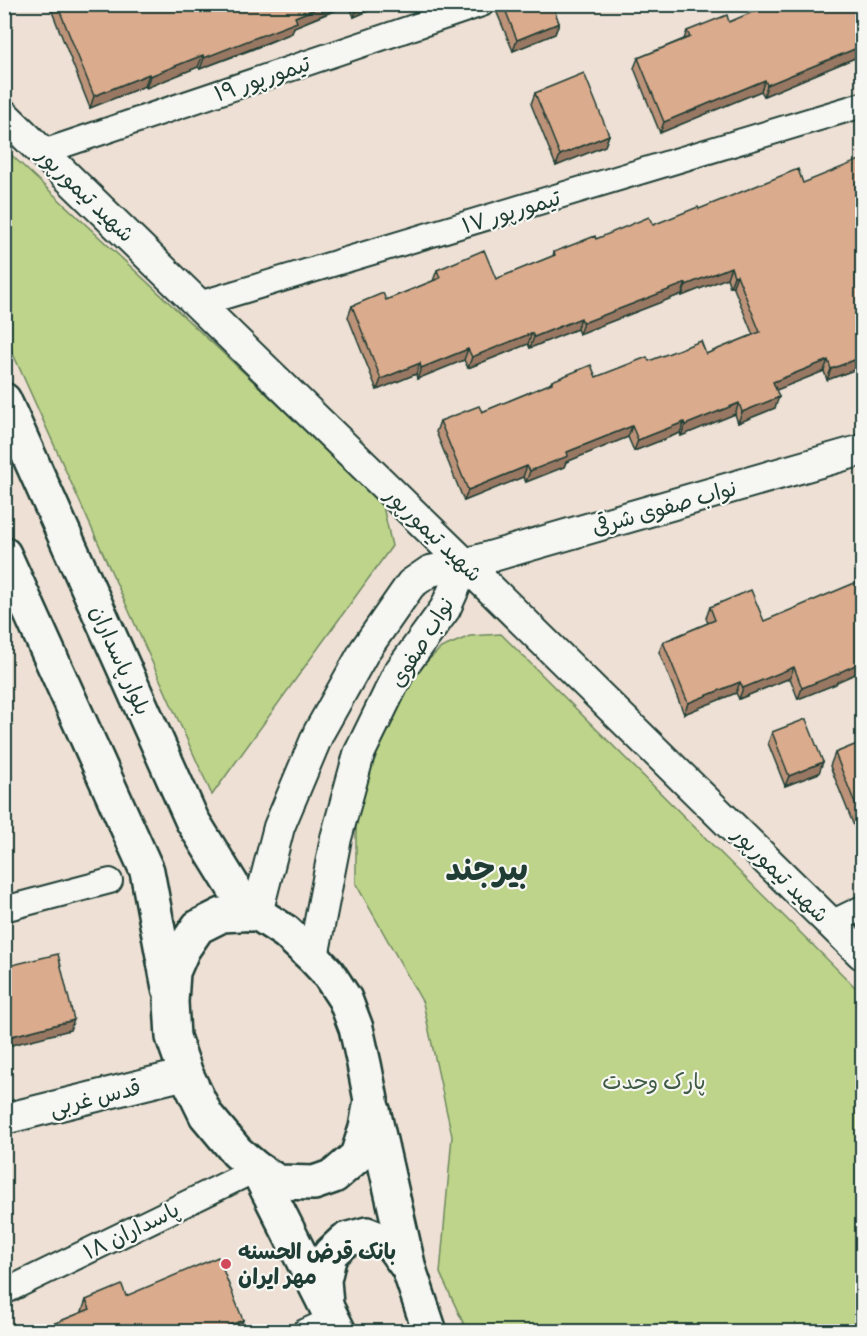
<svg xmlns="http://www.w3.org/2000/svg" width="867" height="1336" font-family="Itim,'Playpen Sans Arabic',sans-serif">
  <rect width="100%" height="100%" fill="#eee0d4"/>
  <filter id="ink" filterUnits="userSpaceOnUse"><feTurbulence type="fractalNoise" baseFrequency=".0167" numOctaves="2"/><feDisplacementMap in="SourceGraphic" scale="12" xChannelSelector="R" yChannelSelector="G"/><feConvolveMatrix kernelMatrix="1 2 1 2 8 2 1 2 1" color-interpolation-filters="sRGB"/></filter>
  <g filter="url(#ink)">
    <g fill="#bdd48a" stroke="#6e885f" stroke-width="1.5">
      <path d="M 4,148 L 382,502 L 392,546 L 212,795 L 5,336 Z"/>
      <path d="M 501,634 L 862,994 L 862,1331 L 467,1331 L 440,1273 L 452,1136 L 423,1003 L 356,884 L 356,818 L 369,753 L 418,670 L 441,648 L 470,636 Z"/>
    </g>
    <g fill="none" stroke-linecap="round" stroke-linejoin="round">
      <g stroke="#1f3d34" stroke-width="28">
        <g id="minor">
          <path d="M 43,152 L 482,4"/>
          <path d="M 199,304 L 862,105"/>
          <path d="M 4,909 L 110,881"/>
          <path d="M 831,923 L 862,908"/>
          <path d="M 4,1292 L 257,1169"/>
          <path d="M 304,1332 L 333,1319"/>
        </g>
      </g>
      <g stroke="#1f3d34" stroke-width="34">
        <g id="tertiary">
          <path d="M 4,115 L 465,564 L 862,954"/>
          <path d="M 257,913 L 279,827 L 319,732 L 365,650 L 411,584 L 430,571 L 465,564 L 862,450"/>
          <path d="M 313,957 L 336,838 L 359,754 L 399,672 L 445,609 L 465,564"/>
          <path d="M 4,1119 L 186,1074"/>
        </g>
      </g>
      <g stroke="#1f3d34" stroke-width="38">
        <g id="primary">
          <path d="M 4,400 L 192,820 L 250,914"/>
          <path d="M 4,554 L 147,871 L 169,988"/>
          <path d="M 257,913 L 286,932 L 313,957 L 328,973 L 345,999 L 356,1028 L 364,1064 L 371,1100 L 366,1128 L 357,1156 L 334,1176 L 314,1183 L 278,1182 L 257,1169 L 237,1152 L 206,1115 L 186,1074 L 173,1037 L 171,1002 L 173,972 L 183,949 L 198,927 L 222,915 Z"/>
          <path d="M 373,1110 L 409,1269 L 430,1332"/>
          <path d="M 257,1169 L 339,1332"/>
          <path d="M 326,1305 L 324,1280 L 330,1254 L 345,1240 L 367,1234 L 390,1243 L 409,1269"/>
        </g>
      </g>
      <use href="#minor" stroke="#f6f6f2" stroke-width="24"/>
      <use href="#tertiary" stroke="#f6f6f2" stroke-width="30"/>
      <use href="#primary" stroke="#f6f6f2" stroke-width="33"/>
    </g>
    <g fill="#bc9379" stroke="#1f3d34" stroke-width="1.5">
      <path d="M 49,4 L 112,4 L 115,10 L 128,4 L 384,4 L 354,17 L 349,5 L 294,27 L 292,33 L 251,50 L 200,69 L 198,67 L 146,88 L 145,86 L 90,108 Z"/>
      <path d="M 495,4 L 552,4 L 559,23 L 555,34 L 513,51 L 495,8 Z"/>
      <path d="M 862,4 L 862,55 L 764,96 L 761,91 L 660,133 L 634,68 L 638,58 L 684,39 L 687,31 L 729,22 Z"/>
      <path d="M 535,93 L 609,135 L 605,146 L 556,166 L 531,104 Z"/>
      <path d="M 699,209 L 862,367 L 827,380 L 824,371 L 776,390 L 775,408 L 738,423 L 735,414 L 681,436 L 680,433 L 634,451 L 628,437 L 566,462 L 564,467 L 526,482 L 523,477 L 464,501 L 436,432 L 440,421 L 482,412 L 550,384 L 552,381 L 596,377 L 649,361 L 706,354 L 753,335 L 733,286 L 730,287 L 727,278 L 682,296 L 682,294 L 579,334 L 577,329 L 530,348 L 528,344 L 468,368 L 464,360 L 417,379 L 416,374 L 377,390 L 348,317 L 352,306 L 386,300 L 433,281 L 437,270 L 496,279 L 553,256 L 554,252 L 596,239 L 653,225 Z"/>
      <path d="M 710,607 L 764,621 L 837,682 L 836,684 L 798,699 L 790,678 L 739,699 L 736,693 L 684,714 L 659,652 L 663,642 L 708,623 L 706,618 Z"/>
      <path d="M 772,732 L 819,773 L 785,786 L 768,743 Z"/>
      <path d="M 862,742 L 862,846 L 830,766 L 835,753 Z"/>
      <path d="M 126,1296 L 243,1320 L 239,1331 L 237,1332 L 50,1332 L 53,1324 L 83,1312 L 82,1311 L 86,1300 Z"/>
    </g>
    <g fill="#997863" stroke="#1f3d34" stroke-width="1.5">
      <path d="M 327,4 L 349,4 L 294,27 L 292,33 L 200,69 L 204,58 L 295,17 Z"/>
      <path d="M 360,4 L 384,4 L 354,17 L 358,6 Z"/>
      <path d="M 559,23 L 555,34 L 513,51 L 517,40 Z"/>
      <path d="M 862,46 L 862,55 L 764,96 L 767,85 Z"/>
      <path d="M 203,55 L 198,67 L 146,88 L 150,76 Z"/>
      <path d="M 149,74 L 145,86 L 90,108 L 94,96 Z"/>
      <path d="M 765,80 L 761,91 L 660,133 L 664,122 Z"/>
      <path d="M 609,135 L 605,146 L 556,166 L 560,155 Z"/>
      <path d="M 731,267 L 727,278 L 682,296 L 686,285 Z"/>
      <path d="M 737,275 L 733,286 L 730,287 L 734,276 Z"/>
      <path d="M 686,283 L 682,294 L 579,334 L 583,323 Z"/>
      <path d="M 581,318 L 577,329 L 530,348 L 534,337 Z"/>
      <path d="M 532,333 L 528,344 L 468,368 L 472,357 Z"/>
      <path d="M 468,349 L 464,360 L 417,379 L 421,368 Z"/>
      <path d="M 862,357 L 862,367 L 827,380 L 831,369 Z"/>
      <path d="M 828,360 L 824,371 L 769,393 L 773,382 Z"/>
      <path d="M 420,363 L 416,374 L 377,390 L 381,379 Z"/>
      <path d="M 779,397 L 775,408 L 738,423 L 742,412 Z"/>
      <path d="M 739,403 L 735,414 L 681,436 L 685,425 Z"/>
      <path d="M 684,422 L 680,433 L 634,451 L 638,440 Z"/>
      <path d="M 632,426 L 628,437 L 566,462 L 564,467 L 526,482 L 530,471 L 567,452 Z"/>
      <path d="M 527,466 L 523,477 L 464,501 L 468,490 Z"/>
      <path d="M 862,662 L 862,671 L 837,682 L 836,684 L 798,699 L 802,688 Z"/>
      <path d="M 794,667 L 790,678 L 739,699 L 743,688 Z"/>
      <path d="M 740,682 L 736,693 L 684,714 L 688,703 Z"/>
      <path d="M 823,762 L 819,773 L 785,786 L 789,776 Z"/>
      <path d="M 74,1020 L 70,1030 L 4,1047 L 4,1038 Z"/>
      <path d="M 243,1320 L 239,1331 L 237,1332 L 213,1332 Z"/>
    </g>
    <g fill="#dbab8d" stroke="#1f3d34" stroke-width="1.5">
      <path d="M 57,4 L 112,4 L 115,10 L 128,4 L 327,4 L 295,17 L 297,22 L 255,38 L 204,58 L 203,55 L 150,76 L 149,74 L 94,96 Z"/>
      <path d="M 503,4 L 552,4 L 559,23 L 517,40 Z"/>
      <path d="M 772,4 L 862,4 L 862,46 L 767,85 L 765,80 L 664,122 L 638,58 L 690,37 L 687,31 L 727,15 L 729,22 Z"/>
      <path d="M 584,73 L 609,135 L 560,155 L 535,93 Z"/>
      <path d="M 862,159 L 862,357 L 831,369 L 828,360 L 773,382 L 779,397 L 742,412 L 739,403 L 685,425 L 684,422 L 638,440 L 632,426 L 567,452 L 568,456 L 530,471 L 527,466 L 468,490 L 440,421 L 479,406 L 482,412 L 552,383 L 552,381 L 591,365 L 596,377 L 647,357 L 649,361 L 701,341 L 706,354 L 760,332 L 737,275 L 734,276 L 731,267 L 686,285 L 686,283 L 583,323 L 581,318 L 534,337 L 532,333 L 472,357 L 468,349 L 421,368 L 420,363 L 381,379 L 352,306 L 383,293 L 386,300 L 440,278 L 437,270 L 484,250 L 496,279 L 555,255 L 554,252 L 595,236 L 596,239 L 649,217 L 653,225 L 698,207 L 699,209 L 798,169 L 803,183 Z"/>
      <path d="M 862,580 L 862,662 L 840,672 L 840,673 L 802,688 L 794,667 L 743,688 L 740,682 L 688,703 L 663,642 L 715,620 L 710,607 L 751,590 L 764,621 Z"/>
      <path d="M 806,719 L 823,762 L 789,776 L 772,732 Z"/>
      <path d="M 862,742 L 862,821 L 835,753 Z"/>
      <path d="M 58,954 L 74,1020 L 4,1038 L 4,967 Z"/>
      <path d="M 218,1257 L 243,1320 L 213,1332 L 56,1332 L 53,1324 L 90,1309 L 86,1300 L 122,1285 L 126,1296 Z"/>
    </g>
  </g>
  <circle fill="#d1495b" stroke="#f6f6f2" stroke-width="2" cx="226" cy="1264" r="6"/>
  <g text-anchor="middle" stroke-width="4.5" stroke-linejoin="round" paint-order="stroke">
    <g font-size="22" fill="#1f3d34" stroke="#f6f6f2">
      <text transform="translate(262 78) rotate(-19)" y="8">تیمورپور ۱۹</text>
      <text transform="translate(86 194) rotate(44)" y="8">شهید تیمورپور</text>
      <text transform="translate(511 211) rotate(-17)" y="8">تیمورپور ۱۷</text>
      <text transform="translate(664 507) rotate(-16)" y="8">نواب صفوی شرقی</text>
      <text transform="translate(434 534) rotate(44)" y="8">شهید تیمورپور</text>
      <text transform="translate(421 642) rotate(-58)" y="8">نواب صفوی</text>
      <text transform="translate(121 660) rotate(66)" y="8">بلوار پاسداران</text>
      <text transform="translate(781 874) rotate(45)" y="8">شهید تیمورپور</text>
      <text transform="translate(95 1097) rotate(-14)" y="8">قدس غربی</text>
      <text transform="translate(131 1230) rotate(-26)" y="8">پاسداران ۱۸</text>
    </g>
    <g font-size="22" fill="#3f5b45" stroke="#f6f6f2">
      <text x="654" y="1089">پارک وحدت</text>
    </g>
    <g font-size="22" font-weight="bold" fill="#1f3d34" stroke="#f6f6f2" text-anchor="start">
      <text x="238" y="1259">بانک قرض الحسنه<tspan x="238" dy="25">مهر ایران</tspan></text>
    </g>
    <g font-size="34" font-weight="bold" fill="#1f3d34" stroke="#f6f6f2">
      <text x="487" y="880">بیرجند</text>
    </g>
  </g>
  <rect width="867" height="1336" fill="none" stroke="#f6f6f2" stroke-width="24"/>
  <rect x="12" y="12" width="843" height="1312" fill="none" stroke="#1f3d34" stroke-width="2" filter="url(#ink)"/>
</svg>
